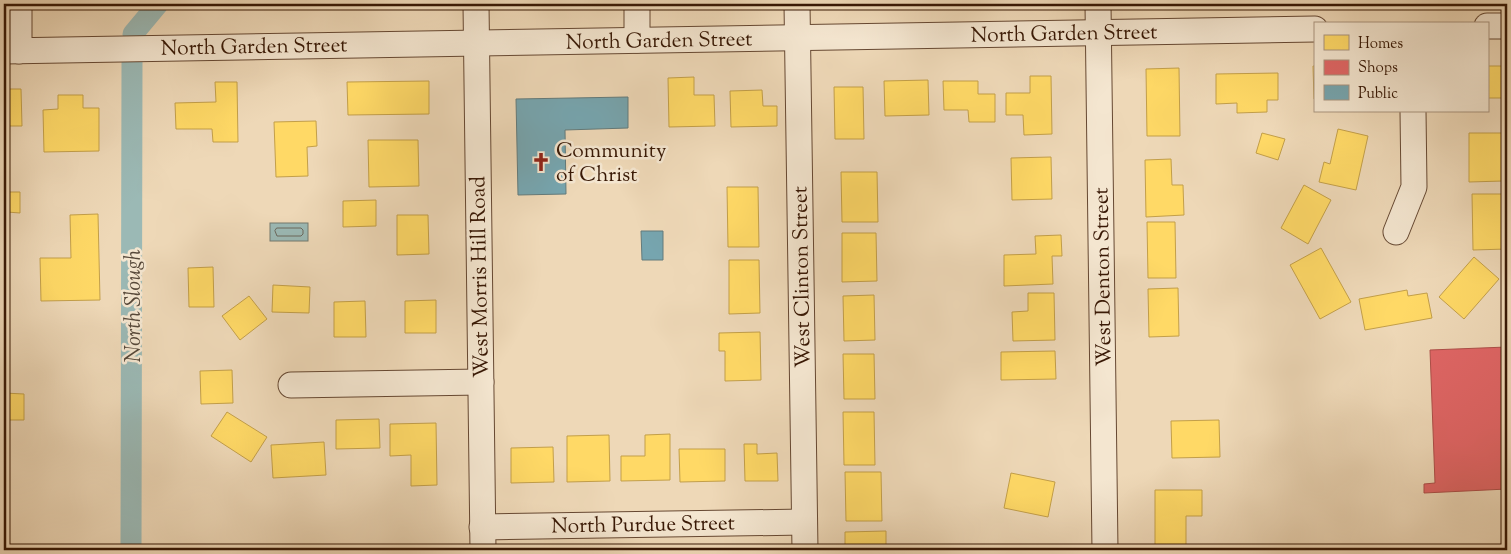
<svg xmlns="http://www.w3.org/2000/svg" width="1511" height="554" font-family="'Sorts Mill Goudy',serif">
  <rect width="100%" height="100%" fill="#eed8b7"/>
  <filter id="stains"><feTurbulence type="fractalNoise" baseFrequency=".004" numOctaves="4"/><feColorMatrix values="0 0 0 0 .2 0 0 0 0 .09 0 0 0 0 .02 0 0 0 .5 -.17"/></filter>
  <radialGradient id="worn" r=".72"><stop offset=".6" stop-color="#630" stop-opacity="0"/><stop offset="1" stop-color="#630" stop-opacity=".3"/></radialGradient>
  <rect fill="#9bb9b5" stroke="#73796f" x="270" y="223" width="38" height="18"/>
  <g fill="#ffd966" stroke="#c39f49">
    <path d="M 1313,66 L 1315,66 L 1315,99 L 1314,99 Z"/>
    <rect x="1487" y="66" width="20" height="32"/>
    <path d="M 1179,68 L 1180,136 L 1147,136 L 1146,69 Z"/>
    <path d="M 1278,73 L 1278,100 L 1267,100 L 1267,112 L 1237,113 L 1237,103 L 1216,104 L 1216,74 Z"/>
    <path d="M 1030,76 L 1051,76 L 1052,134 L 1024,135 L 1023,115 L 1006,115 L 1006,93 L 1030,93 Z"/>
    <path d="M 694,77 L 694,95 L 714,95 L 715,126 L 669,127 L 668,78 Z"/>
    <path d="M 928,80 L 929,115 L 885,116 L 884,81 Z"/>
    <path d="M 429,81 L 429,114 L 348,115 L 347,82 Z"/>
    <path d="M 943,81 L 978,81 L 978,94 L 995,94 L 995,122 L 969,122 L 968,110 L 944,110 Z"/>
    <path d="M 215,82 L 237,82 L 238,142 L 213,142 L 212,129 L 176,129 L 175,103 L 216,102 Z"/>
    <path d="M 834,87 L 863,87 L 864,139 L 835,139 Z"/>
    <path d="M 4,89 L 21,89 L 22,126 L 4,126 Z"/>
    <path d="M 762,90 L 763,106 L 777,106 L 777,126 L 731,127 L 730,91 Z"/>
    <path d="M 58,95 L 83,95 L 83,108 L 99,108 L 99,151 L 44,152 L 43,110 L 58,109 Z"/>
    <path d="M 316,121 L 317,146 L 307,147 L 308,176 L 276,177 L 274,122 Z"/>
    <path d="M 1338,129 L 1368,136 L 1356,190 L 1319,182 L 1324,162 L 1330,164 Z"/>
    <path d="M 1262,133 L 1285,139 L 1278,160 L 1256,153 Z"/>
    <path d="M 1469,133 L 1502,133 L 1503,181 L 1469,182 Z"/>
    <path d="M 368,140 L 418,140 L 419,186 L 369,187 Z"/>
    <path d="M 1051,157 L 1052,199 L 1012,200 L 1011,158 Z"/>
    <path d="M 1171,159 L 1172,185 L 1183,185 L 1184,215 L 1146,217 L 1145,160 Z"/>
    <path d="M 841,172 L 877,172 L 878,222 L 842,222 Z"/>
    <path d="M 1304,185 L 1331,200 L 1308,244 L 1281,228 Z"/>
    <path d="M 727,187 L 758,187 L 759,247 L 728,247 Z"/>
    <path d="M 7,192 L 20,192 L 20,213 L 7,212 Z"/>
    <path d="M 1472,194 L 1507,194 L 1507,249 L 1473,250 Z"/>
    <path d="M 376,200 L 376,226 L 343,227 L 343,201 Z"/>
    <path d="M 98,214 L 100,300 L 41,301 L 40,258 L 71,258 L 70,215 Z"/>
    <path d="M 397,215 L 428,215 L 429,254 L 397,255 Z"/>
    <path d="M 1147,222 L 1175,222 L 1176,278 L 1148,278 Z"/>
    <path d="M 842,233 L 876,233 L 877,281 L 842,282 Z"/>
    <path d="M 1061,235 L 1062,256 L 1052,256 L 1053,284 L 1004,286 L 1004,255 L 1036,254 L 1035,236 Z"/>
    <path d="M 1321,248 L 1351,302 L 1320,319 L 1290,265 Z"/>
    <path d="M 1474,257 L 1499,279 L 1464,319 L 1439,297 Z"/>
    <path d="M 729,260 L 759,260 L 760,313 L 729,314 Z"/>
    <path d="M 213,267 L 214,307 L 189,307 L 188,268 Z"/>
    <path d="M 273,285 L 310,287 L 309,313 L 272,312 Z"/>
    <path d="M 1178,288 L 1179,336 L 1149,337 L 1148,289 Z"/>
    <path d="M 1407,290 L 1408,296 L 1427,293 L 1432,318 L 1365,330 L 1359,299 Z"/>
    <path d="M 1028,293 L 1054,293 L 1055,340 L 1013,341 L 1012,312 L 1028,311 Z"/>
    <path d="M 874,295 L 875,340 L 844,341 L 843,296 Z"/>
    <path d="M 249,296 L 267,319 L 240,340 L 222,316 Z"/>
    <path d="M 436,300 L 436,333 L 405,333 L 405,301 Z"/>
    <path d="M 365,301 L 366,337 L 334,337 L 334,302 Z"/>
    <path d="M 760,332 L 761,380 L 725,381 L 725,351 L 719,351 L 719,333 Z"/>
    <path d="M 1055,351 L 1056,379 L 1001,380 L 1001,352 Z"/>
    <path d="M 843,354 L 874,354 L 875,399 L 844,399 Z"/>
    <path d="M 232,370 L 233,403 L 201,404 L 200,371 Z"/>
    <path d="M 4,393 L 24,394 L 24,420 L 4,420 Z"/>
    <path d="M 227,412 L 267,437 L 251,462 L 211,436 Z"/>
    <path d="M 843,412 L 874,412 L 875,465 L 844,465 Z"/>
    <path d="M 379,419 L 380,448 L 336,449 L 336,420 Z"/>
    <path d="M 1219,420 L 1220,457 L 1172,458 L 1171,421 Z"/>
    <path d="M 436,423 L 437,485 L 411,486 L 411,455 L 390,456 L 390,424 Z"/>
    <path d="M 670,434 L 670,480 L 621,481 L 621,456 L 645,456 L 645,435 Z"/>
    <path d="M 609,435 L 610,481 L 567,482 L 567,436 Z"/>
    <path d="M 324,442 L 326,475 L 273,478 L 271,445 Z"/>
    <path d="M 744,444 L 757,444 L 757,454 L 777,453 L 778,481 L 745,481 Z"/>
    <path d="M 553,447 L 554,482 L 511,483 L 511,448 Z"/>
    <path d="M 679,449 L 725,449 L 725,481 L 680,482 Z"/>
    <path d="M 845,472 L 881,472 L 882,521 L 846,521 Z"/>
    <path d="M 1011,473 L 1055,482 L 1048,517 L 1004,508 Z"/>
    <path d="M 1155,490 L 1202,490 L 1202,516 L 1186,516 L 1186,550 L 1155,550 Z"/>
    <path d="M 886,531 L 886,550 L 845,550 L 845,532 Z"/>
  </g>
  <path fill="#e06666" stroke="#ae4f49" d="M 1507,347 L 1507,489 L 1424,493 L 1424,484 L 1435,483 L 1430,350 Z"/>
  <g fill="#76a5af" stroke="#637b7c">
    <path d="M 628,97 L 628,128 L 565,130 L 566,194 L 518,195 L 516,99 Z"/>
    <path d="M 641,231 L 663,231 L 663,260 L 642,260 Z"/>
  </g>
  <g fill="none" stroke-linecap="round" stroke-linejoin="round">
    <path stroke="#6a685d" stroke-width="1" d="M 277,228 L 301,228 L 303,230 L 303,234 L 301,236 L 277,236 L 275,231 Z"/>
    <g stroke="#9bb9b5" stroke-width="21">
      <path d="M 133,34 L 158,4"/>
      <path d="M 131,550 L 132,61"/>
    </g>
    <g stroke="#664832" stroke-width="27">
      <g id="minor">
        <path d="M 19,4 L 19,51"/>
        <path d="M 476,4 L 483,550"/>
        <path d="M 637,4 L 637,40"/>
        <path d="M 797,4 L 805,550"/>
        <path d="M 1098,4 L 1105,550"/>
        <path d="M 1487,26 L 1507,26"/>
        <path d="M 4,51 L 1315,29"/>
        <path d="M 1396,232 L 1414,187 L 1413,111"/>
        <path d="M 291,385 L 481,382"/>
        <path d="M 482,527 L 804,522"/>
      </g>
    </g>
    <use href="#minor" stroke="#f4e6d0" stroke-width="25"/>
  </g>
  <defs>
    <g id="church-bare" transform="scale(1.5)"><path d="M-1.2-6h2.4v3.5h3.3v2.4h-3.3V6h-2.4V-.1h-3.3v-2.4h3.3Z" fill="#8f2418" stroke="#f4e6d0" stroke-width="2.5" paint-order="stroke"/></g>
  </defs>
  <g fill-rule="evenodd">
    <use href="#church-bare" x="541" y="162"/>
  </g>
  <g text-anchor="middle" stroke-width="5" stroke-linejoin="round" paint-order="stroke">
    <g font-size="21" fill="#381805" stroke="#f4e6d0">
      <text transform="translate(1064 33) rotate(-1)" y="7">North Garden Street</text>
      <text transform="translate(659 40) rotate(-1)" y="7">North Garden Street</text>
      <text transform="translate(254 46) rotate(-1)" y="7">North Garden Street</text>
      <text transform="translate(479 277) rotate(-91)" y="7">West Morris Hill Road</text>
      <text transform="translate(801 277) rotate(-91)" y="7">West Clinton Street</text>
      <text transform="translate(1102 277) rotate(-91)" y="7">West Denton Street</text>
      <text transform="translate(643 524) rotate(-1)" y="7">North Purdue Street</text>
    </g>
    <g font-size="21" fill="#381805" stroke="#f4e6d0" text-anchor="start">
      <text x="556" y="157">Community<tspan x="556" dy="24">of Christ</tspan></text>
    </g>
    <g font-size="22" font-style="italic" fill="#56483a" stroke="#f4e6d0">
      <text transform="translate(132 306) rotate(-90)" y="8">North Slough</text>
    </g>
  </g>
  <rect width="1511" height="554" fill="none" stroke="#eed8b7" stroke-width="20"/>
  <rect x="5" y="5" width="1501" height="544" fill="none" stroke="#381805" stroke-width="2.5"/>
  <rect x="10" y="10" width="1491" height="534" fill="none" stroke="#381805"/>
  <rect x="1314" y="22" width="175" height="90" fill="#f4e6d0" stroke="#a9947f"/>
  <rect x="1324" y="35" width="25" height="15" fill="#ffd966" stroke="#a9947f"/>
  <text x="1358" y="48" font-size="15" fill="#381805">Homes</text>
  <rect x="1324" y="60" width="25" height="15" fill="#e06666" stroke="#a9947f"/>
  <text x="1358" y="72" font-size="15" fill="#381805">Shops</text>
  <rect x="1324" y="85" width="25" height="15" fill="#76a5af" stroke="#a9947f"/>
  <text x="1358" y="98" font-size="15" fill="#381805">Public</text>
  <rect width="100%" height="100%" filter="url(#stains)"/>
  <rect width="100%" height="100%" fill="url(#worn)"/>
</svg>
